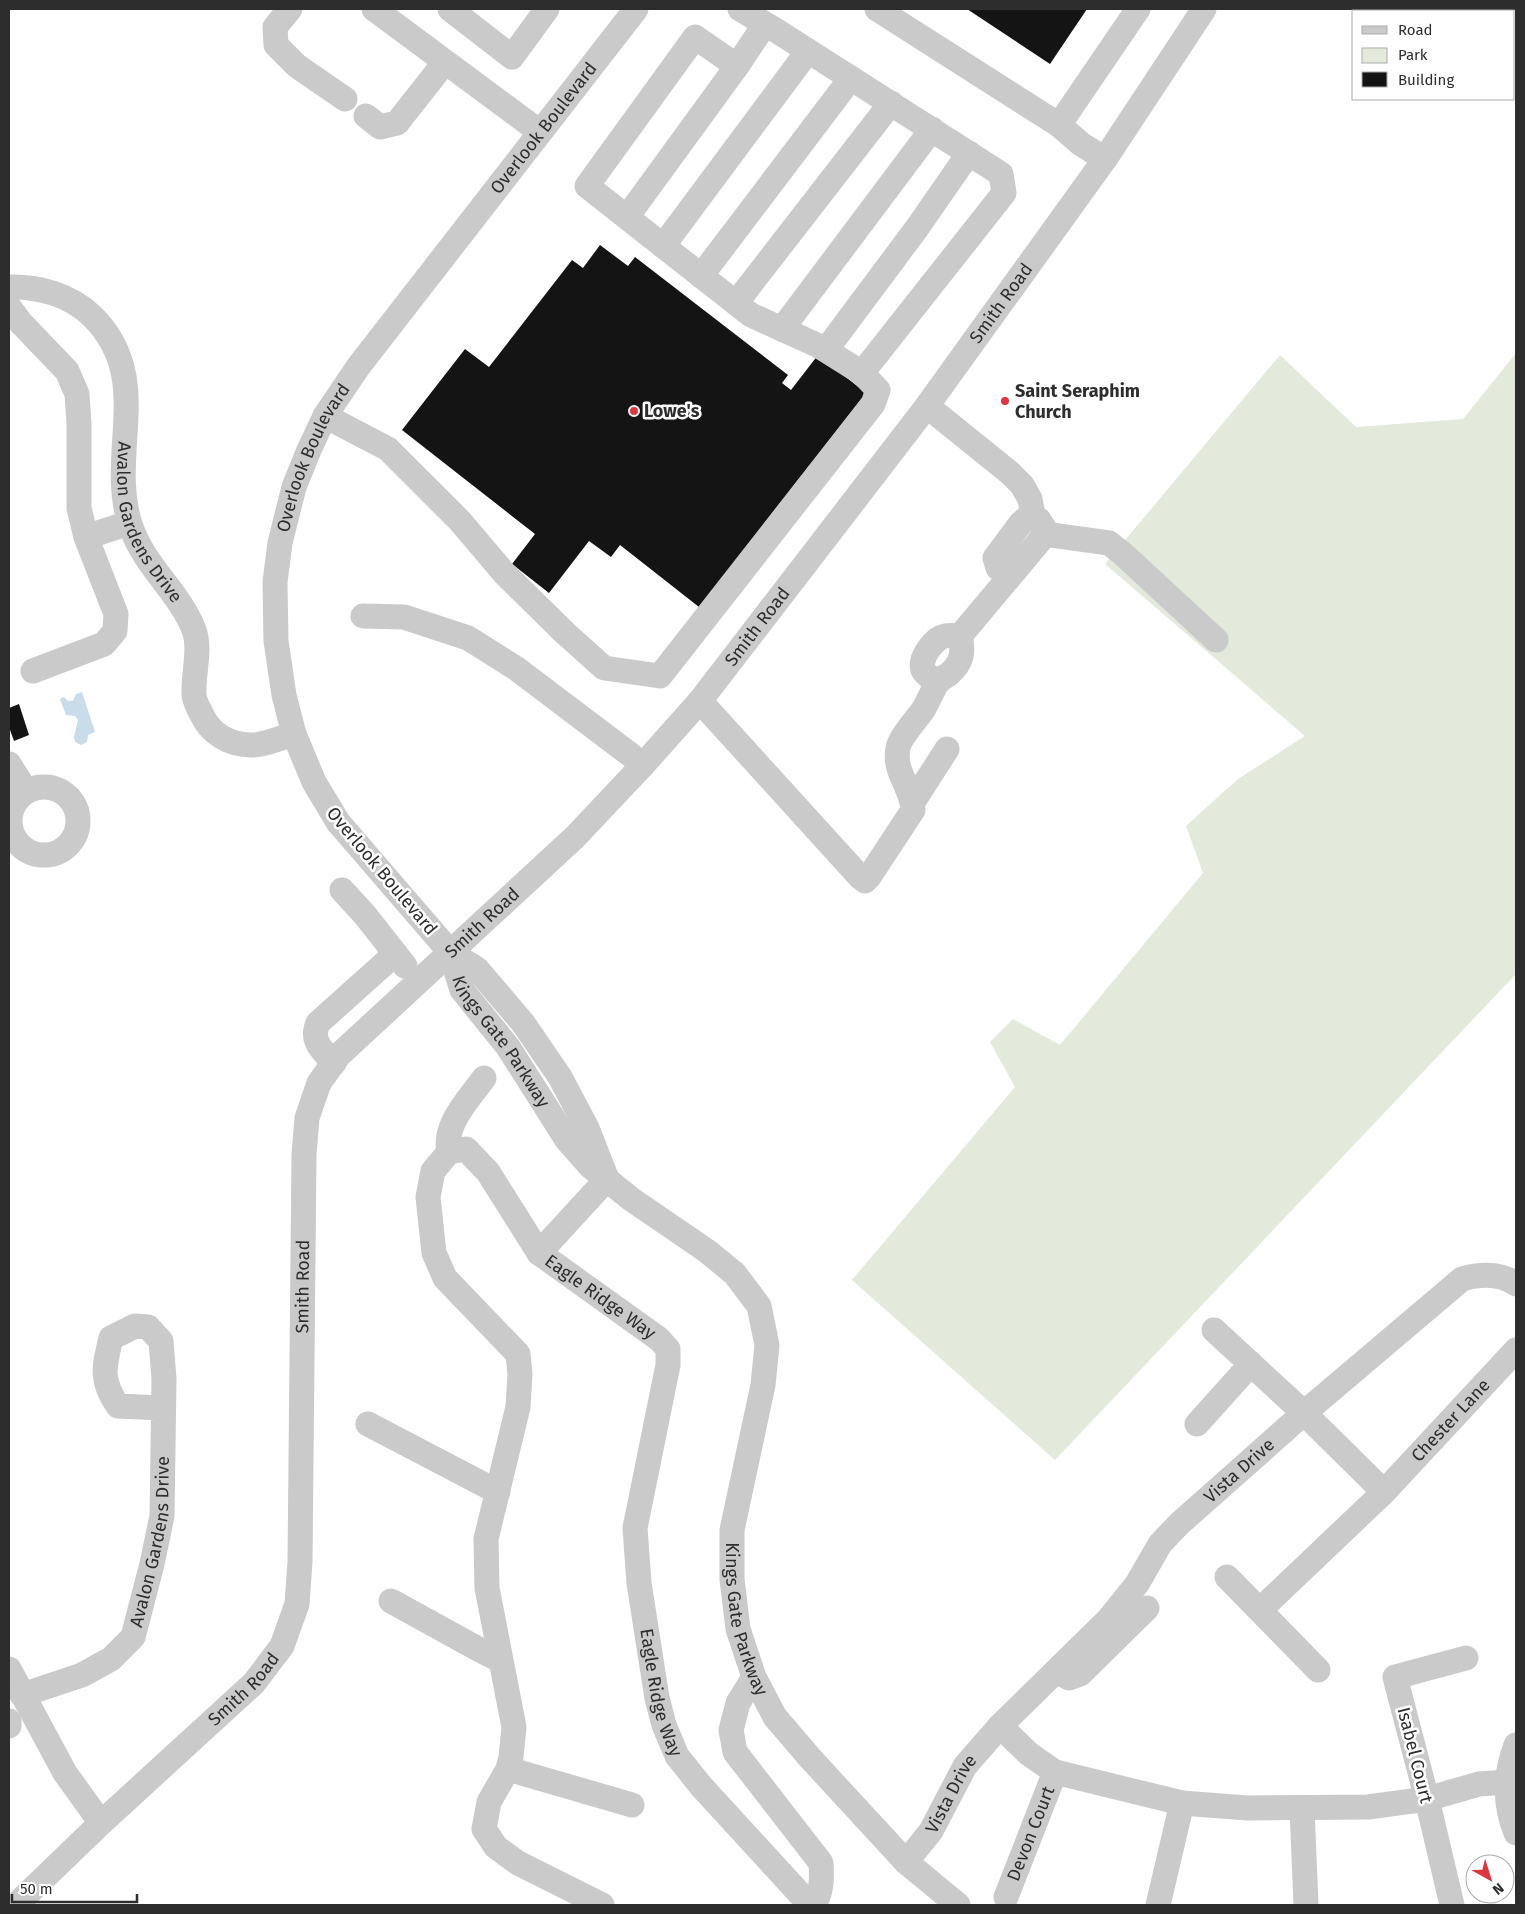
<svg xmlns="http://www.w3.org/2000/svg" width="1525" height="1914" font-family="'Fira Sans',sans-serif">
  <rect width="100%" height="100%" fill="#fff"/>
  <path fill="#e3eadb" d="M 1516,353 L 1516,974 L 1055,1460 L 852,1280 L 1015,1087 L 990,1042 L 1013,1019 L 1060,1045 L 1203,873 L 1186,826 L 1238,779 L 1305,736 L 1105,564 L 1280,355 L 1356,427 L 1463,419 Z"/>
  <path fill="#c8dcea" d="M 82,692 L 95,732 L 88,735 L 87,742 L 81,745 L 75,742 L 74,737 L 78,720 L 75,716 L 66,715 L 60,699 L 64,697 L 68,701 L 73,701 L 76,694 Z"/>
  <g fill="#141414">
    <path d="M 967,9 L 1087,9 L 1050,64 Z"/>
    <path d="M 600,245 L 628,266 L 635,257 L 788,375 L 782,383 L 791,390 L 818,355 L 866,393 L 699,607 L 620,545 L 611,557 L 589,541 L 549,593 L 512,564 L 535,534 L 402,430 L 465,349 L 489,367 L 572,260 L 583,268 Z"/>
    <path d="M 19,704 L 29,735 L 14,741 L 9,727 L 9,708 Z"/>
  </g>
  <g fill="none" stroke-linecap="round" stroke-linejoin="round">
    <g stroke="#cacaca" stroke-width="25">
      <path d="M 290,9 L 275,27 L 276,45 L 297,66 L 345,99"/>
      <path d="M 374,9 L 540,132"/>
      <path d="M 450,9 L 512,57 L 547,9"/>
      <path d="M 740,9 L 777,31 L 1001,174 L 1004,193 L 862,373 L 819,346 L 751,315 L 587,186 L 695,37 L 737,66 L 765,24"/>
      <path d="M 877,9 L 1059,125 L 1138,9"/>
      <path d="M 366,116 L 380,127 L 397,123 L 445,62"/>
      <path d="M 1059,125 L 1081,144 L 1105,159"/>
      <path d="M 627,217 L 737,66"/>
      <path d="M 663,246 L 808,51"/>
      <path d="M 701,276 L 851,78"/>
      <path id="s1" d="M 9,287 C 39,286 70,295 92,316 C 155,378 107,452 130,524 C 144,567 179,591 194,630 C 201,649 193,674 194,694 C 194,701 199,709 202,715 C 211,734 229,744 250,745 C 262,746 282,737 294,734"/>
      <path d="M 736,303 L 891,103"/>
      <path d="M 9,307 L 21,323 L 67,371 L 77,394 L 79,424 L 79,508 L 86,537 L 116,614 L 115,631 L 104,644 L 33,671"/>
      <path d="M 782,329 L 932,129"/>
      <path d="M 826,350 L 917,228 L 969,153"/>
      <path d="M 325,416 L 388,449 L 460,521 L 504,573 L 565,633 L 604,668 L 660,676 L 873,404 L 878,390 L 862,373"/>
      <path d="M 1044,534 L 1109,543 L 1123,554 L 1216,640"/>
      <path d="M 86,537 L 129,523"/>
      <path d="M 1015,570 L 1002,571 L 998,568 L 995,558 L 1021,523 L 1027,518 L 1033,516"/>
      <path d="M 363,616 L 404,617 L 468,638 L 517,669 L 632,756 L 642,766"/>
      <path d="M 939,681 C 933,678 926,676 923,670 C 919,658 934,638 945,636 C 950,635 956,636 960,636"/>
      <path d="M 700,701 L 860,877 L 865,881 L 869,877 L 913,810 C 912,787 893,772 898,748 C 900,737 916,720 923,710 C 928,702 932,692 937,683 C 940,679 945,677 949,674 C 962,663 964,652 960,636 L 1038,543 L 1046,531 L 1039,520 L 1033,516 L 1030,499 L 1022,485 L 1010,473 L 927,406"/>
      <path d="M 9,764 L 26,791"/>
      <circle cx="44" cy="821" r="34"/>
      <path d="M 913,802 L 947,749"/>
      <path d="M 342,890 L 365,915 L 405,966"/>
      <path id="s2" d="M 450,952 L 462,990 L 508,1047 L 567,1140 L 590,1166 L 631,1199 L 707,1251 L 735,1274 L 759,1306 L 767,1345 L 763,1385 L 732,1530 L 732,1579 L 738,1629 L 754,1677 L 775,1717 L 811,1759 L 906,1862 L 958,1905"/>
      <path d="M 334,1063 C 322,1050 310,1041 318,1023 L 395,954"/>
      <path d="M 449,1152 C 443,1125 469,1099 484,1078"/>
      <path id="s3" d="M 607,1179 L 587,1128 L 560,1077 L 523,1023 L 477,969 L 450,952 L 338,822 L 314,782 L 294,734 L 284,695 L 276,641 L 275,582 L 280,543 L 294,487 L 309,450 L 325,416 L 358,367 L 636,9"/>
      <path d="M 539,1253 L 607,1179"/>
      <path d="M 1214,1330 L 1304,1413 L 1384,1492"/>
      <path d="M 368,1424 L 498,1492"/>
      <path d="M 1197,1424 L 1251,1364"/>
      <path d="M 1227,1577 L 1318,1670"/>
      <path d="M 391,1601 L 480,1650 L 500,1660"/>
      <path id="s4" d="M 1260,1610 L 1384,1492 L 1516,1350"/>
      <path d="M 9,1669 L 65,1773 L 101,1823"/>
      <path d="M 1057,1671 L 1069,1678 L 1080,1674 L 1147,1608"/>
      <path d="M 754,1677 L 738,1703 L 731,1730 L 735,1752 L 821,1863 C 822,1879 822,1891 814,1905"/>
      <path id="s5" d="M 22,1695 L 82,1675 L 111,1659 L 133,1637 L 152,1564 L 162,1516 L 164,1379 L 161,1341 L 148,1327 L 135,1326 L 111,1338 C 104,1367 100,1380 118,1406 L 162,1408"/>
      <path d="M 9,1721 L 9,1726"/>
      <path d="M 1000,1726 L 1029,1754 L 1055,1772 L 1182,1803 L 1247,1808 L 1368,1807 L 1427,1799 L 1479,1784 L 1506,1782"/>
      <path d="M 1516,1745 C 1505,1774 1504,1804 1516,1833"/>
      <path d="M 508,1769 L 632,1805"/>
      <path d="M 1302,1808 L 1306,1905"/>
      <path id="s6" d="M 906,1862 L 931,1831 L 965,1766 L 1000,1726 L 1108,1620 L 1137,1584 L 1160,1544 L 1179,1524 L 1304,1413 L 1462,1279 C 1480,1274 1500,1273 1516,1284"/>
      <path id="s7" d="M 1006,1897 L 1055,1772"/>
      <path id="s8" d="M 16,1905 L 101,1823 L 254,1683 L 282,1646 L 297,1604 L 300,1562 L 304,1155 L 307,1118 L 319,1083 L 339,1055 L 575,837 L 642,766 L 700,701 L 927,406 L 1105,159 L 1204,9"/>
      <path id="s9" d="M 602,1905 L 518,1863 L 496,1847 L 484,1829 L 489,1802 L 508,1769 L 511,1757 L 514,1727 L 487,1588 L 486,1539 L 518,1407 L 520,1374 L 518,1354 L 445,1278 L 434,1253 L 428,1197 L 433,1171 L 449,1152 L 466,1149 L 488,1172 L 539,1253 L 659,1339 L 668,1349 L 668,1365 L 635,1528 L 639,1583 L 657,1698 L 664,1725 L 677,1756 L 701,1786 L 810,1905"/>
      <path d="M 1158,1905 L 1182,1803"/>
      <path d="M 1452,1905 L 1427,1799 L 1395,1677 L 1466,1658"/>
    </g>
  </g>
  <g fill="#de363f" stroke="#fff" stroke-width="2">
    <circle cx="1005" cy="401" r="5"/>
    <circle cx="634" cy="411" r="5"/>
  </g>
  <g text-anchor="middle" stroke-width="5" stroke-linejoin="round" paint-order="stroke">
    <g font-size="18" fill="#2d2d2d" stroke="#fff">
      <text dy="6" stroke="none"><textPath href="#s3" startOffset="1241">Overlook Boulevard</textPath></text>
      <text dy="6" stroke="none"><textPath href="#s8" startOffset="1979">Smith Road</textPath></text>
      <text dy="6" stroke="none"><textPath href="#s3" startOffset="836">Overlook Boulevard</textPath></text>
      <text dy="6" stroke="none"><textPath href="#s1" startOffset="312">Avalon Gardens Drive</textPath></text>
      <text dy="6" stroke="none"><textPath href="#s8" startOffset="1574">Smith Road</textPath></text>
      <text transform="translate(382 871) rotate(50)" y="6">Overlook Boulevard</text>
      <text dy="6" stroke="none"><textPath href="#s8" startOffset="1169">Smith Road</textPath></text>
      <text dy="6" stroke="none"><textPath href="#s2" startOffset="104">Kings Gate Parkway</textPath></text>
      <text dy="6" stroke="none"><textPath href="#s8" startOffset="734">Smith Road</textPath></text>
      <text dy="6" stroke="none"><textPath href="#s9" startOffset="1091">Eagle Ridge Way</textPath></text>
      <text dy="6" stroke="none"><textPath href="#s4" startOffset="269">Chester Lane</textPath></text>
      <text dy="6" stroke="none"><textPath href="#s6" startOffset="518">Vista Drive</textPath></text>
      <text dy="6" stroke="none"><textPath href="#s5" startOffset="225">Avalon Gardens Drive</textPath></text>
      <text dy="6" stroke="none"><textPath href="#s2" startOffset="798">Kings Gate Parkway</textPath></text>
      <text dy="6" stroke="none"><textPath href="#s8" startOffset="314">Smith Road</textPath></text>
      <text dy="6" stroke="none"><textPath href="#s9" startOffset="1526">Eagle Ridge Way</textPath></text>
      <text transform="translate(1415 1755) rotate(76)" y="6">Isabel Court</text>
      <text dy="6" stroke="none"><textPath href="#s6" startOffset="82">Vista Drive</textPath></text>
      <text dy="6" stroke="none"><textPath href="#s7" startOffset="68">Devon Court</textPath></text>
    </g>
    <g font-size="18" font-weight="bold" fill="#2d2d2d" stroke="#fff" text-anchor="start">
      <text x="1015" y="397">Saint Seraphim<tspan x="1015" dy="21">Church</tspan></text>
      <text x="644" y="417">Lowe's</text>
    </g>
  </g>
  <rect width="1525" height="1914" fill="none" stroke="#2d2d2d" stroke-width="20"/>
  <rect x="1352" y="10" width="162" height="90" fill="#ffffff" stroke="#ababab"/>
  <rect x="1362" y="26" width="25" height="8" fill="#cacaca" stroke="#ababab"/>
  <text x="1398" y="35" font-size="15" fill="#2d2d2d">Road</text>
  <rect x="1362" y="48" width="25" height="15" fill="#e3eadb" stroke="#ababab"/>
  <text x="1398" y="60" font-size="15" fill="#2d2d2d">Park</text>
  <rect x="1362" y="72" width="25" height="15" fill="#141414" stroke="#ababab"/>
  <text x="1398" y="85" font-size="15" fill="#2d2d2d">Building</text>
  <g transform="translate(1490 1879) rotate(141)"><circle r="24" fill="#ffffff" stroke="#ababab"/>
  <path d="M0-4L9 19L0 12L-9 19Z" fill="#de363f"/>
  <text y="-8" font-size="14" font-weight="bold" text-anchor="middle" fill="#2d2d2d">N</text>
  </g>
  <path d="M12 1894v8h125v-8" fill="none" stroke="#2d2d2d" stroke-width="2.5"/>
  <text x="20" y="1894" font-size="15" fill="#2d2d2d" stroke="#ffffff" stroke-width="4" paint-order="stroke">50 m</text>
</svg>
